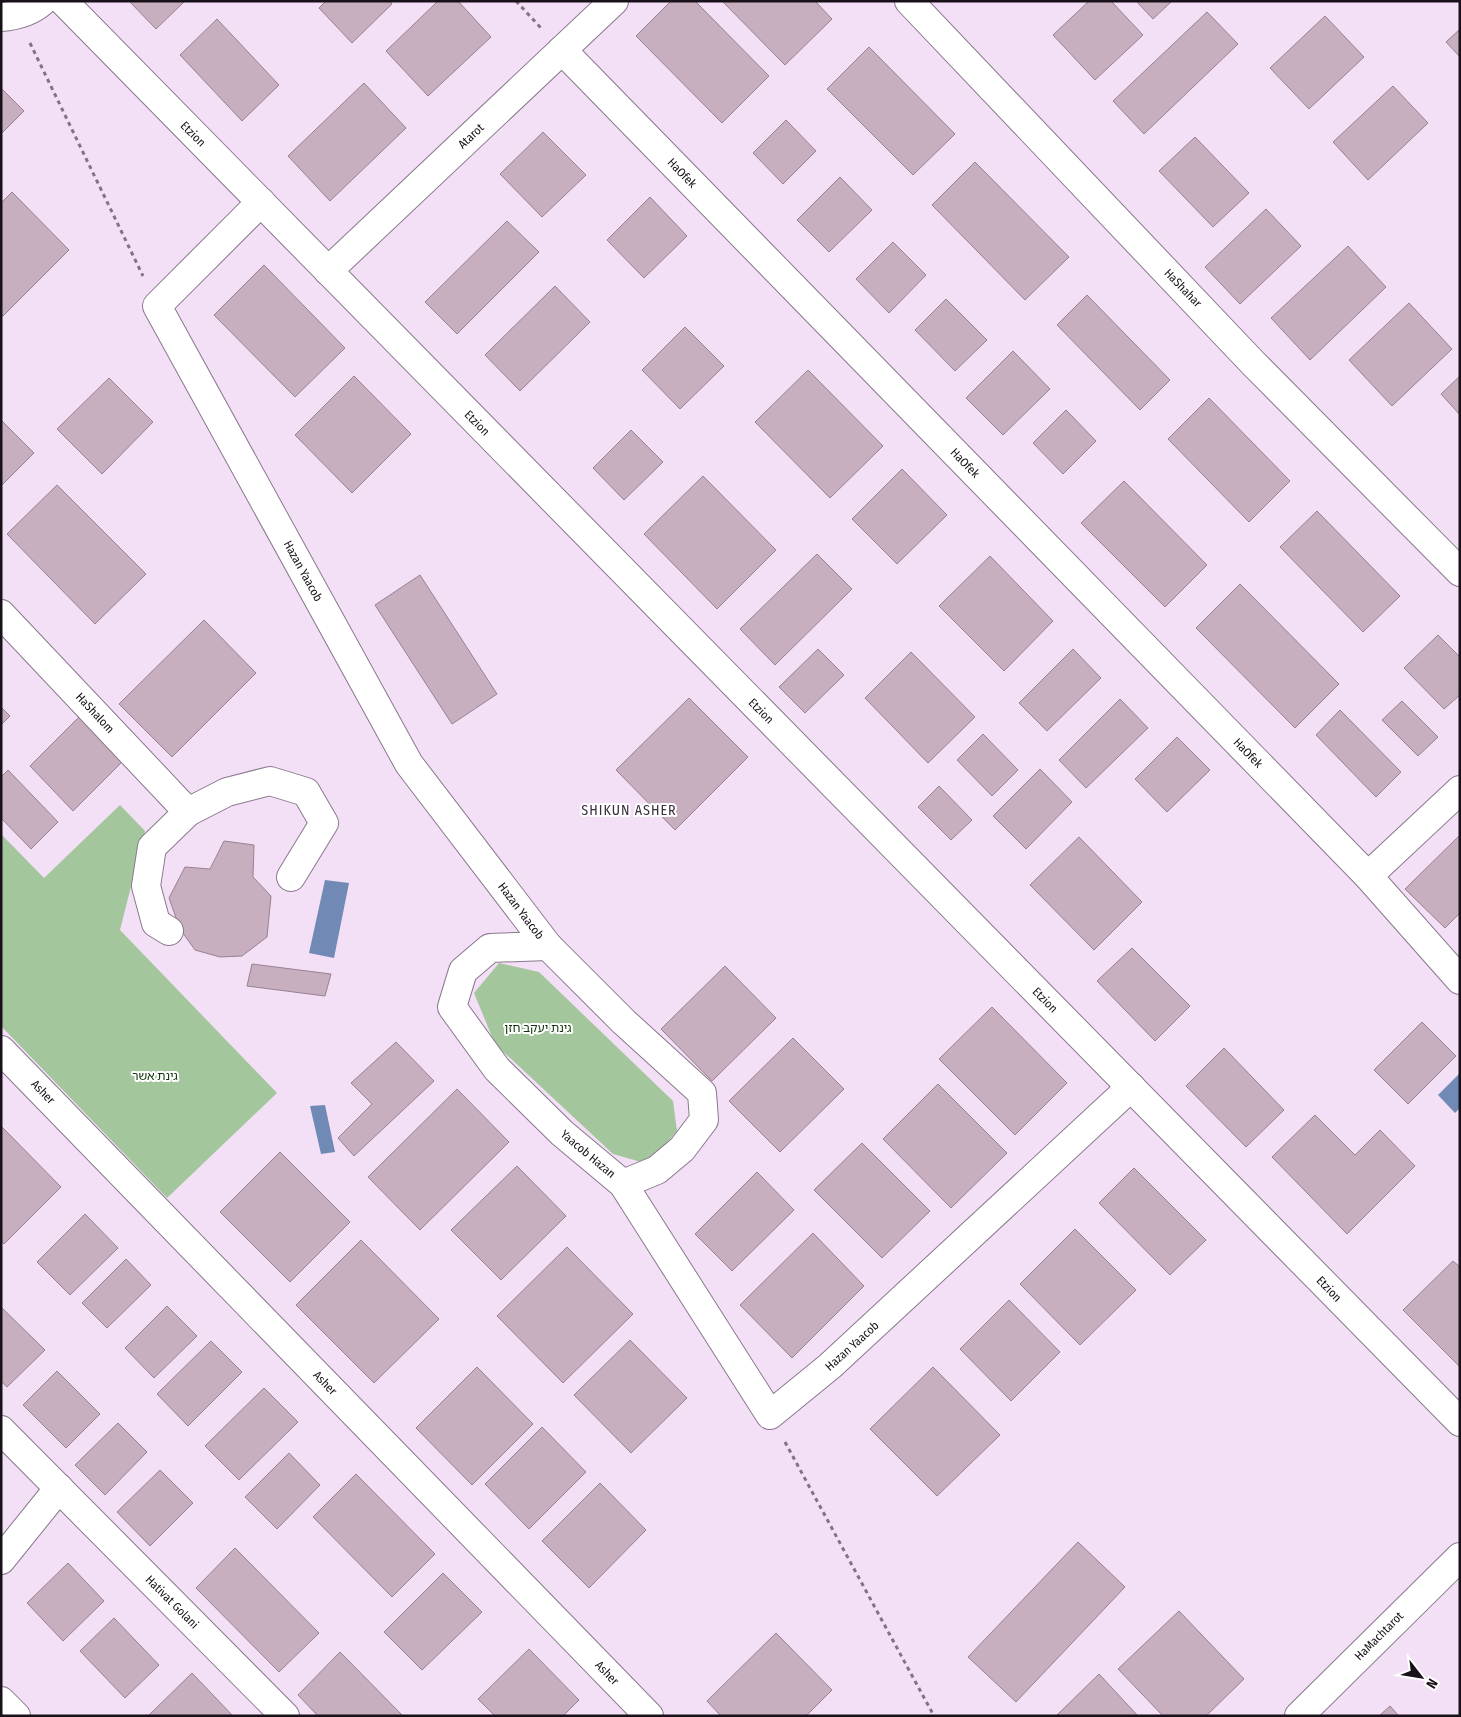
<svg xmlns="http://www.w3.org/2000/svg" width="1461" height="1717" font-family="'Fira Sans Condensed','Noto Sans Hebrew',sans-serif">
  <rect width="100%" height="100%" fill="#f3e0f6"/>
  <g fill="#a3c69c">
    <path d="M 120,805 L 145,831 L 120,930 L 277,1093 L 167,1198 L 1,1026 L 1,834 L 44,878 Z"/>
    <path d="M 499,963 L 539,972 L 673,1101 L 677,1131 L 648,1164 L 613,1154 L 495,1044 L 474,993 Z"/>
  </g>
  <g fill="#718ab5">
    <path d="M 325,880 L 349,883 L 334,958 L 309,953 Z"/>
    <path d="M 1460,1073 L 1460,1108 L 1455,1113 L 1438,1095 Z"/>
    <path d="M 325,1105 L 335,1152 L 321,1154 L 310,1106 Z"/>
  </g>
  <g fill="#c7afbf" stroke="#988191">
    <path d="M 129,1 L 185,1 L 156,29 Z"/>
    <path d="M 326,1 L 390,1 L 392,4 L 352,43 L 319,8 Z"/>
    <path d="M 438,1 L 458,1 L 491,37 L 428,96 L 386,51 Z"/>
    <path d="M 671,1 L 695,1 L 769,76 L 722,123 L 636,36 Z"/>
    <path d="M 722,1 L 815,1 L 832,19 L 785,65 Z"/>
    <path d="M 1089,1 L 1111,1 L 1143,35 L 1095,80 L 1053,35 Z"/>
    <path d="M 1136,1 L 1172,1 L 1153,19 Z"/>
    <path d="M 1207,12 L 1238,44 L 1144,134 L 1113,101 Z"/>
    <path d="M 1325,16 L 1364,57 L 1309,109 L 1270,68 Z"/>
    <path d="M 217,19 L 279,85 L 242,121 L 180,55 Z"/>
    <path d="M 1460,29 L 1460,57 L 1446,42 Z"/>
    <path d="M 869,47 L 955,134 L 913,175 L 827,89 Z"/>
    <path d="M 364,83 L 406,128 L 330,201 L 288,156 Z"/>
    <path d="M 1393,86 L 1428,123 L 1368,180 L 1333,142 Z"/>
    <path d="M 1,88 L 24,111 L 1,134 Z"/>
    <path d="M 786,120 L 816,151 L 783,184 L 753,153 Z"/>
    <path d="M 543,132 L 586,175 L 542,217 L 500,174 Z"/>
    <path d="M 1195,137 L 1249,193 L 1213,227 L 1159,171 Z"/>
    <path d="M 975,162 L 1069,257 L 1025,300 L 932,205 Z"/>
    <path d="M 840,177 L 872,210 L 829,252 L 797,220 Z"/>
    <path d="M 12,192 L 69,250 L 3,316 L 1,315 L 1,203 Z"/>
    <path d="M 650,197 L 687,236 L 644,278 L 607,240 Z"/>
    <path d="M 1266,209 L 1301,246 L 1240,304 L 1205,267 Z"/>
    <path d="M 507,221 L 539,252 L 457,334 L 425,302 Z"/>
    <path d="M 893,242 L 926,275 L 889,313 L 856,279 Z"/>
    <path d="M 1348,246 L 1386,287 L 1310,360 L 1271,318 Z"/>
    <path d="M 264,265 L 345,348 L 295,397 L 214,315 Z"/>
    <path d="M 555,286 L 590,322 L 520,391 L 485,355 Z"/>
    <path d="M 1087,295 L 1170,380 L 1140,410 L 1057,325 Z"/>
    <path d="M 946,299 L 987,340 L 955,371 L 915,330 Z"/>
    <path d="M 1409,303 L 1452,349 L 1392,406 L 1349,360 Z"/>
    <path d="M 685,327 L 724,366 L 680,409 L 642,370 Z"/>
    <path d="M 1013,351 L 1050,389 L 1003,435 L 966,398 Z"/>
    <path d="M 808,370 L 883,446 L 830,498 L 755,422 Z"/>
    <path d="M 354,376 L 411,434 L 352,493 L 295,435 Z"/>
    <path d="M 1460,376 L 1460,415 L 1441,394 Z"/>
    <path d="M 109,378 L 153,422 L 102,474 L 57,429 Z"/>
    <path d="M 1209,398 L 1290,481 L 1249,522 L 1168,439 Z"/>
    <path d="M 1066,410 L 1096,441 L 1063,474 L 1033,443 Z"/>
    <path d="M 1,420 L 34,453 L 1,486 Z"/>
    <path d="M 631,430 L 663,462 L 624,500 L 593,468 Z"/>
    <path d="M 902,469 L 947,515 L 897,564 L 852,519 Z"/>
    <path d="M 703,476 L 776,550 L 717,609 L 644,534 Z"/>
    <path d="M 1124,481 L 1207,565 L 1165,607 L 1081,523 Z"/>
    <path d="M 57,485 L 146,574 L 95,624 L 7,534 Z"/>
    <path d="M 1317,511 L 1400,596 L 1363,632 L 1280,547 Z"/>
    <path d="M 817,554 L 852,589 L 775,665 L 740,629 Z"/>
    <path d="M 990,556 L 1053,621 L 1004,671 L 939,606 Z"/>
    <path d="M 420,575 L 497,694 L 452,724 L 375,605 Z"/>
    <path d="M 1240,584 L 1339,684 L 1295,728 L 1196,628 Z"/>
    <path d="M 204,620 L 256,673 L 172,757 L 119,704 Z"/>
    <path d="M 1438,635 L 1460,657 L 1460,695 L 1444,709 L 1404,668 Z"/>
    <path d="M 818,649 L 844,675 L 805,713 L 779,687 Z"/>
    <path d="M 1073,649 L 1101,678 L 1047,731 L 1019,703 Z"/>
    <path d="M 911,652 L 975,717 L 928,763 L 865,698 Z"/>
    <path d="M 689,698 L 748,757 L 675,830 L 616,770 Z"/>
    <path d="M 1120,699 L 1148,728 L 1086,788 L 1059,760 Z"/>
    <path d="M 1402,701 L 1438,737 L 1418,756 L 1382,720 Z"/>
    <path d="M 1,707 L 10,716 L 1,725 Z"/>
    <path d="M 1340,710 L 1401,772 L 1376,797 L 1316,735 Z"/>
    <path d="M 82,714 L 126,758 L 73,811 L 30,766 Z"/>
    <path d="M 983,734 L 1018,770 L 992,796 L 957,760 Z"/>
    <path d="M 1177,737 L 1210,770 L 1167,812 L 1135,779 Z"/>
    <path d="M 1040,769 L 1072,802 L 1026,849 L 993,816 Z"/>
    <path d="M 8,770 L 58,822 L 31,849 L 1,818 L 1,777 Z"/>
    <path d="M 939,786 L 972,820 L 951,840 L 918,807 Z"/>
    <path d="M 1460,835 L 1460,913 L 1445,928 L 1405,889 Z"/>
    <path d="M 1079,837 L 1142,902 L 1094,950 L 1030,885 Z"/>
    <path d="M 224,841 L 254,845 L 253,877 L 271,896 L 267,937 L 242,956 L 220,957 L 195,950 L 180,929 L 169,898 L 185,867 L 210,869 Z"/>
    <path d="M 1132,948 L 1190,1006 L 1155,1041 L 1097,981 Z"/>
    <path d="M 252,964 L 331,974 L 325,996 L 247,986 Z"/>
    <path d="M 725,966 L 776,1018 L 712,1081 L 661,1029 Z"/>
    <path d="M 992,1007 L 1067,1083 L 1015,1135 L 939,1059 Z"/>
    <path d="M 1422,1022 L 1456,1056 L 1408,1104 L 1374,1070 Z"/>
    <path d="M 793,1038 L 844,1089 L 780,1152 L 729,1101 Z"/>
    <path d="M 396,1042 L 434,1081 L 354,1156 L 338,1138 L 372,1104 L 351,1083 Z"/>
    <path d="M 1224,1048 L 1284,1110 L 1246,1147 L 1186,1086 Z"/>
    <path d="M 938,1084 L 1007,1153 L 951,1208 L 883,1139 Z"/>
    <path d="M 457,1089 L 509,1142 L 420,1230 L 368,1177 Z"/>
    <path d="M 1315,1115 L 1355,1155 L 1380,1130 L 1415,1166 L 1347,1234 L 1272,1157 Z"/>
    <path d="M 1,1126 L 61,1187 L 4,1244 L 1,1240 Z"/>
    <path d="M 862,1143 L 930,1211 L 882,1258 L 814,1190 Z"/>
    <path d="M 280,1152 L 350,1222 L 290,1282 L 220,1212 Z"/>
    <path d="M 517,1166 L 566,1216 L 501,1280 L 451,1230 Z"/>
    <path d="M 1134,1168 L 1206,1240 L 1170,1275 L 1099,1203 Z"/>
    <path d="M 757,1172 L 794,1210 L 732,1271 L 695,1234 Z"/>
    <path d="M 85,1214 L 118,1248 L 70,1295 L 37,1262 Z"/>
    <path d="M 1075,1229 L 1136,1290 L 1080,1345 L 1020,1284 Z"/>
    <path d="M 813,1233 L 864,1286 L 792,1358 L 740,1305 Z"/>
    <path d="M 361,1240 L 439,1319 L 374,1383 L 296,1305 Z"/>
    <path d="M 567,1247 L 633,1314 L 563,1383 L 497,1316 Z"/>
    <path d="M 126,1259 L 151,1285 L 107,1328 L 82,1303 Z"/>
    <path d="M 1453,1261 L 1460,1267 L 1460,1367 L 1403,1310 Z"/>
    <path d="M 1009,1300 L 1060,1352 L 1011,1401 L 960,1349 Z"/>
    <path d="M 167,1306 L 197,1336 L 154,1378 L 125,1348 Z"/>
    <path d="M 1,1307 L 45,1350 L 7,1387 L 1,1381 Z"/>
    <path d="M 630,1340 L 687,1398 L 631,1453 L 574,1395 Z"/>
    <path d="M 211,1341 L 242,1372 L 188,1426 L 157,1394 Z"/>
    <path d="M 477,1367 L 533,1424 L 472,1485 L 416,1428 Z"/>
    <path d="M 933,1367 L 1000,1435 L 937,1496 L 870,1429 Z"/>
    <path d="M 57,1371 L 100,1414 L 66,1448 L 23,1405 Z"/>
    <path d="M 264,1388 L 298,1422 L 239,1480 L 205,1446 Z"/>
    <path d="M 118,1423 L 147,1452 L 105,1495 L 75,1465 Z"/>
    <path d="M 542,1427 L 586,1472 L 529,1529 L 485,1484 Z"/>
    <path d="M 289,1453 L 320,1485 L 277,1529 L 245,1497 Z"/>
    <path d="M 160,1470 L 193,1503 L 150,1546 L 117,1512 Z"/>
    <path d="M 356,1474 L 435,1554 L 392,1597 L 313,1517 Z"/>
    <path d="M 600,1483 L 646,1530 L 589,1588 L 542,1541 Z"/>
    <path d="M 1078,1542 L 1125,1587 L 1016,1702 L 968,1657 Z"/>
    <path d="M 235,1548 L 319,1633 L 279,1672 L 196,1588 Z"/>
    <path d="M 68,1563 L 104,1601 L 63,1641 L 27,1603 Z"/>
    <path d="M 443,1573 L 482,1612 L 422,1670 L 384,1632 Z"/>
    <path d="M 1179,1611 L 1244,1679 L 1206,1716 L 1163,1716 L 1118,1669 Z"/>
    <path d="M 114,1618 L 159,1665 L 125,1698 L 80,1651 Z"/>
    <path d="M 776,1633 L 832,1690 L 806,1716 L 721,1716 L 707,1701 Z"/>
    <path d="M 529,1649 L 579,1700 L 563,1716 L 495,1716 L 478,1699 Z"/>
    <path d="M 340,1652 L 403,1716 L 318,1716 L 298,1695 Z"/>
    <path d="M 192,1673 L 233,1716 L 148,1716 Z"/>
    <path d="M 1099,1674 L 1138,1716 L 1056,1716 Z"/>
    <path d="M 1390,1706 L 1399,1716 L 1379,1716 Z"/>
  </g>
  <g fill="none" stroke-linecap="round" stroke-linejoin="round">
    <g stroke="#89788c" stroke-width="30">
      <g id="minor">
        <path d="M 63,1 L 1460,1422"/>
        <path d="M 909,1 L 1253,363 L 1460,572"/>
        <path d="M 1,17 C 16,16 31,12 43,1"/>
        <path d="M 562,50 L 1368,876 L 1460,980"/>
        <path d="M 261,202 L 157,306 L 409,764 L 548,946 L 624,1022 L 702,1093 L 704,1120 L 682,1149 L 657,1170 L 623,1184"/>
        <path d="M 328,271 L 614,1"/>
        <path d="M 1,614 L 188,812"/>
        <path d="M 1368,876 L 1460,790"/>
        <path d="M 169,931 L 156,923 L 146,886 L 152,847 L 188,812 L 227,792 L 270,781 L 306,792 L 324,823 L 291,877"/>
        <path d="M 548,946 L 490,948 L 463,971 L 452,1007 L 497,1069 L 562,1133 L 623,1184 L 770,1415 L 830,1366 L 1131,1087"/>
        <path d="M 1,1050 L 649,1716"/>
        <path d="M 1,1430 L 285,1716"/>
        <path d="M 1,1560 L 59,1488"/>
        <path d="M 1,1701 L 16,1716"/>
        <path d="M 1299,1716 L 1460,1557"/>
      </g>
    </g>
    <g stroke="#807382" stroke-width="3" stroke-dasharray="4 4" stroke-linecap="butt">
      <path d="M 516,1 L 541,28"/>
      <path d="M 30,43 L 143,276"/>
      <path d="M 785,1442 L 934,1716"/>
    </g>
    <use href="#minor" stroke="#fff" stroke-width="28"/>
  </g>
  <g text-anchor="middle" stroke-width="4" stroke-linejoin="round" paint-order="stroke">
    <g font-size="12" fill="#181119" stroke="#fff">
      <text transform="translate(193 134) rotate(45)" y="4">Etzion</text>
      <text transform="translate(471 136) rotate(-43)" y="4">Atarot</text>
      <text transform="translate(682 173) rotate(46)" y="4">HaOfek</text>
      <text transform="translate(1183 288) rotate(46)" y="4">HaShahar</text>
      <text transform="translate(477 423) rotate(45)" y="4">Etzion</text>
      <text transform="translate(965 463) rotate(46)" y="4">HaOfek</text>
      <text transform="translate(303 571) rotate(61)" y="4">Hazan Yaacob</text>
      <text transform="translate(761 711) rotate(45)" y="4">Etzion</text>
      <text transform="translate(95 713) rotate(47)" y="4">HaShalom</text>
      <text transform="translate(1248 753) rotate(46)" y="4">HaOfek</text>
      <text transform="translate(521 911) rotate(53)" y="4">Hazan Yaacob</text>
      <text transform="translate(1045 1000) rotate(45)" y="4">Etzion</text>
      <text transform="translate(43 1092) rotate(46)" y="4">Asher</text>
      <text transform="translate(588 1154) rotate(40)" y="4">Yaacob Hazan</text>
      <text transform="translate(1329 1289) rotate(46)" y="4">Etzion</text>
      <text transform="translate(852 1346) rotate(-42)" y="4">Hazan Yaacob</text>
      <text transform="translate(325 1383) rotate(46)" y="4">Asher</text>
      <text transform="translate(172 1602) rotate(45)" y="4">Hativat Golani</text>
      <text transform="translate(1379 1636) rotate(-45)" y="4">HaMachtarot</text>
      <text transform="translate(607 1673) rotate(46)" y="4">Asher</text>
    </g>
    <g font-size="12" fill="#0e3308" stroke="#fff">
      <text x="538" y="1032">גינת יעקב חזן</text>
      <text x="155" y="1080">גינת אשר</text>
    </g>
    <g font-size="14" letter-spacing="1" fill="#3d2f40" stroke="#fff">
      <text x="629" y="815">SHIKUN ASHER</text>
    </g>
  </g>
  <rect width="1461" height="1717" fill="none" stroke="#181119" stroke-width="5"/>
  <g transform="translate(1421 1677) rotate(121)" stroke="#ffffff" stroke-width="4" paint-order="stroke">
  <path d="M0-4L9 19L0 12L-9 19Z" fill="#181119"/>
  <text y="-8" font-size="14" font-weight="bold" text-anchor="middle" fill="#181119">N</text>
  </g>
</svg>
